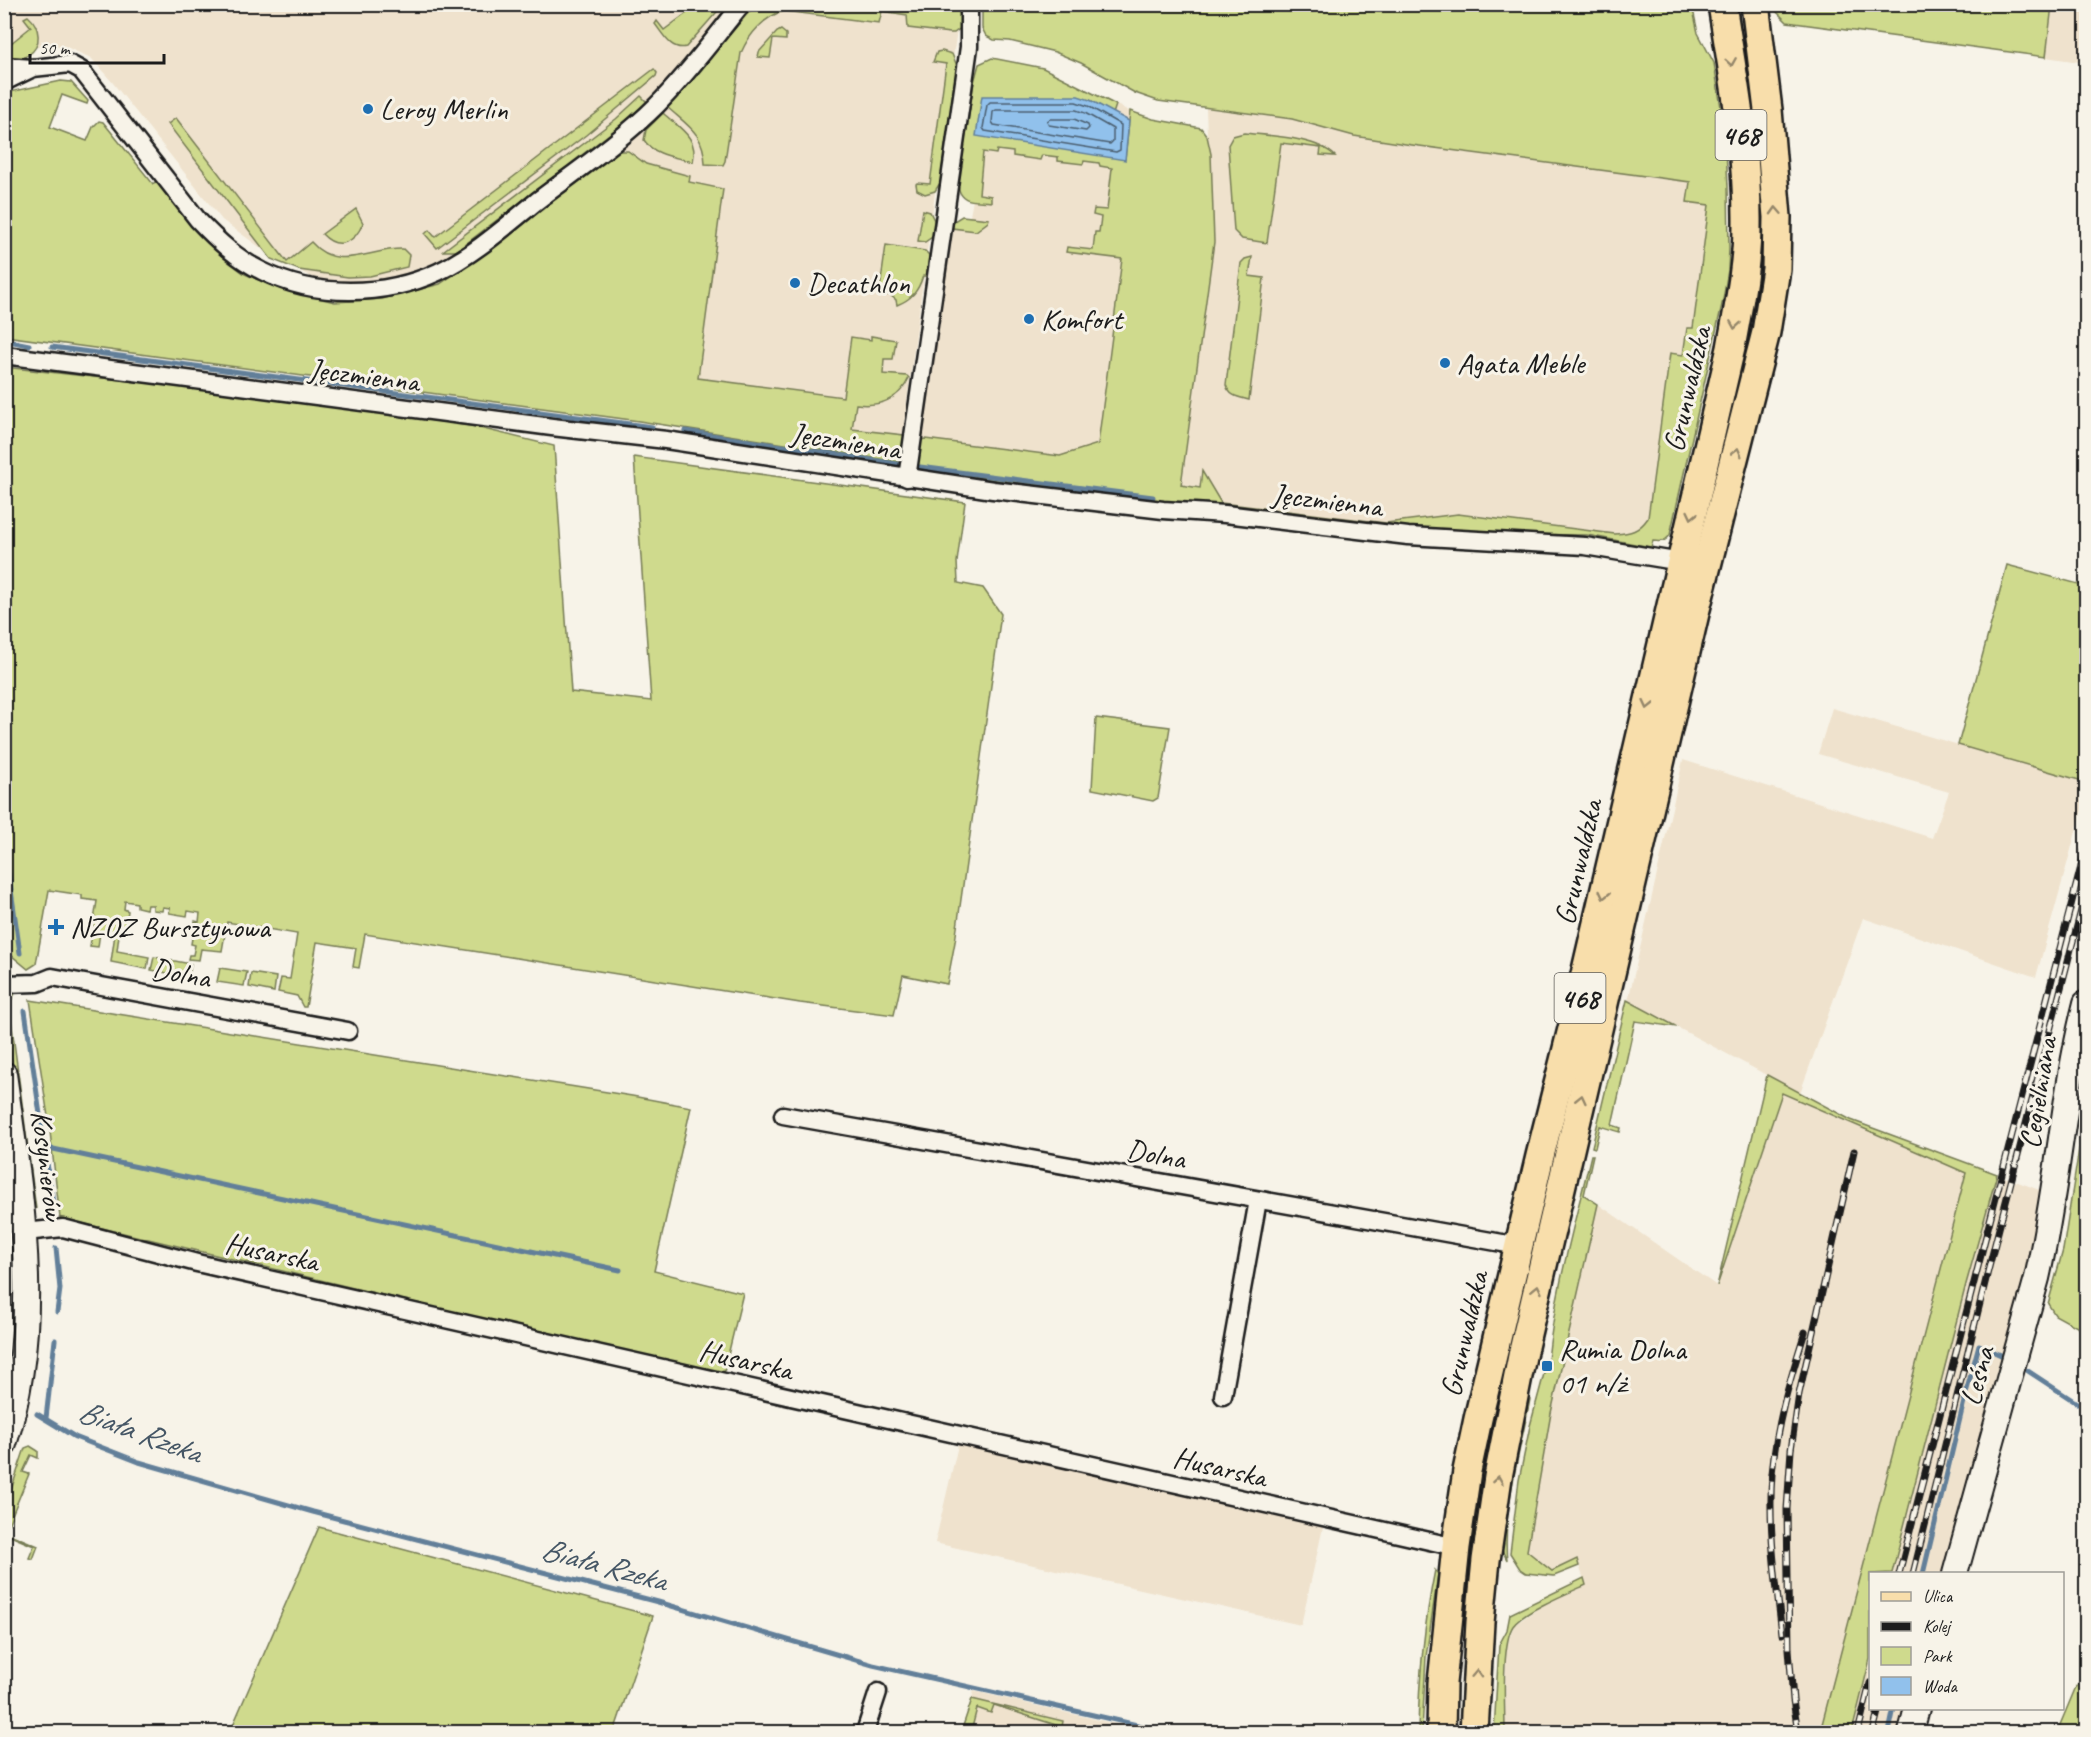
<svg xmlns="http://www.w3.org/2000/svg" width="2091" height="1737" font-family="Caveat,sans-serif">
  <rect width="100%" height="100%" fill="#f7f3e8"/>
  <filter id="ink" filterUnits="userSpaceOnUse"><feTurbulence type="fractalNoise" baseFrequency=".0167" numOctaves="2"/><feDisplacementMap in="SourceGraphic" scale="12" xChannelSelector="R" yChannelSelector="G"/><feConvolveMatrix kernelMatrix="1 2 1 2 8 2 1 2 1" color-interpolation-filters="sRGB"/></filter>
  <g filter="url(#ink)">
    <g fill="#efe2cd">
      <path d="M 5,5 L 935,5 L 958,21 L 899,461 L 527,399 L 265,251 L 222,220 L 113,83 L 91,58 L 64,46 L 37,47 L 5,52 Z"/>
      <path d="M 2052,5 L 2086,5 L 2086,63 L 2046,57 Z"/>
      <path d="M 992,58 L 1042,68 L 1129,111 L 1153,119 L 1106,492 L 918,464 L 952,228 L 970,216 L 973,200 L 958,185 L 974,82 L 979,64 Z"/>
      <path d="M 1206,108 L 1292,119 L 1354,136 L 1412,145 L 1690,182 L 1709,205 L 1693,328 L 1687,328 L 1683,355 L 1671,353 L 1648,518 L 1641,528 L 1629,533 L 1615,534 L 1458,514 L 1386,523 L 1221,503 L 1202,472 L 1200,488 L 1181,485 L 1207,284 L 1208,159 Z"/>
      <path d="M 1832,708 L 2086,782 L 2086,795 L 2036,977 L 1863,918 L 1800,1093 L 1628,1001 L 1683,760 L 1932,838 L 1949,792 L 1818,754 Z"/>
      <path d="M 1782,1092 L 1966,1173 L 1969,1164 L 2045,1192 L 2024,1289 L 1944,1573 L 1870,1574 L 1870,1708 L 1906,1709 L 1899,1732 L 1505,1732 L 1506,1647 L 1514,1625 L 1547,1602 L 1586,1585 L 1577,1560 L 1552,1571 L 1527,1551 L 1551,1413 L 1598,1204 L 1717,1286 Z"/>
      <path d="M 959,1441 L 1324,1523 L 1301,1625 L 935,1543 Z"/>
      <path d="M 974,1691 L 1150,1732 L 961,1732 Z"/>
    </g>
    <g fill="#cfda8d" stroke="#767b54" stroke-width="1.5">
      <path d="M 699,4 L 723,5 L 686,47 C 671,51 663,34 655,24 L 657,21 L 664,30 Z"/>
      <path d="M 755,5 L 963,5 L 962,27 L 954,33 L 950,33 L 908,28 L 907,15 L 882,11 L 879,23 L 784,11 C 765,16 749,34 741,53 L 725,161 L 723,165 L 705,164 C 704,133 688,126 667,107 Z"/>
      <path d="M 982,5 L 1692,5 L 1698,33 L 1714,63 L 1725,133 L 1728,186 L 1729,248 L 1728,270 L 1723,300 L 1670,535 C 1665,542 1661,542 1653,541 L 1651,547 L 1587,535 L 1497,534 L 1398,528 L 1190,505 L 919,470 L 915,463 L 917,441 L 925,439 L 1060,456 L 1098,444 L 1122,259 L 1066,252 L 1067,247 L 1093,250 L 1095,232 L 1099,232 L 1101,217 L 1093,215 L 1094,209 L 1107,210 L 1112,168 L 1100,166 L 1099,163 L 1084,161 L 1083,164 L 1058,161 L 1058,157 L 1042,155 L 1040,160 L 1013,156 L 1013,152 L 997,150 L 996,154 L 983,152 L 979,194 L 991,196 L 991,202 C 975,200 960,204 958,185 L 974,82 L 979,64 L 992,58 L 1043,68 L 1116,105 L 1113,114 L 1090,100 L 1125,159 L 1130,111 L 1153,119 L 1201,128 L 1207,136 L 1211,154 L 1214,242 L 1181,485 L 1200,488 L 1202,471 L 1221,503 L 1386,523 L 1458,514 L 1615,534 C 1631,533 1639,531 1648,518 L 1670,353 L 1683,355 L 1687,328 L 1693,328 L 1709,205 L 1687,202 L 1690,182 L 1412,145 L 1354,136 L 1292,119 L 1158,101 L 1135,93 L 1081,63 L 1055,52 L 1010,41 L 994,40 L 986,36 L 982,28 Z"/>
      <path d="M 1775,5 L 1775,4 L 2052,5 L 2046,57 L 1787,22 L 1777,12 Z"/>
      <path d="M 28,16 C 40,26 43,46 28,55 C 22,59 15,59 8,61 L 8,56 L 5,57 L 5,48 L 31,27 L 24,18 Z"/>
      <path d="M 781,30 L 786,34 L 786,40 L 773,39 L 770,58 L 758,57 L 759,52 L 777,32 Z"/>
      <path d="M 942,51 L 952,54 L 957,66 L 940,183 L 935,191 L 925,194 L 917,190 L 916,184 L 917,183 L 930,184 L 946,64 L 933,62 L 937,52 Z"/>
      <path d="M 654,69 L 657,73 L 656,76 L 586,135 L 437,248 L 425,234 L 429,230 L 435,237 Z"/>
      <path d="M 61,81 L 71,82 L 88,101 L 87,104 L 62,95 L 50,127 L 87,141 L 93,127 L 99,121 L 103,122 L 153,184 L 156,181 L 192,227 L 226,260 L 245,274 L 283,290 L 335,302 L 382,299 L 440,284 L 506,238 L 617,151 L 628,151 L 646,164 L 690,176 L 689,182 L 723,189 L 698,378 L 843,397 L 851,337 L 871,340 L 871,336 L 896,340 L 893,359 L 884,359 L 883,374 L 907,376 L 909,378 C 899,400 879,407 856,404 L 852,429 L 904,435 L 903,459 L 899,462 L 639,421 L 5,336 L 4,99 L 10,92 Z"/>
      <path d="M 641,96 L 647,102 L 638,112 L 463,246 L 456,251 L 443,251 L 616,119 Z"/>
      <path d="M 663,113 C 679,128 699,137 693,162 C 677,157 654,156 644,140 L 646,130 Z"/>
      <path d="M 176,118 L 287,262 L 311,242 C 338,273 370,248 403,249 L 409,255 L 407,267 L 370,276 L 348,277 L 299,270 L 271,259 L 168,124 Z"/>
      <path d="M 1244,133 C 1270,136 1316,137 1335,156 L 1320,155 L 1321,148 L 1281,143 L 1267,243 L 1242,239 L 1234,231 L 1228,145 L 1233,136 Z"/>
      <path d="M 356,209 L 363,223 C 355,243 338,251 322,234 Z"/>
      <path d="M 923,210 L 930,212 L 934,220 L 932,237 L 925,242 L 918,241 Z"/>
      <path d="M 962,216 L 989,219 L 988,222 L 976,231 L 952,228 L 954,221 Z"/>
      <path d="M 886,245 L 925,251 L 929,255 L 927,276 L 923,276 C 918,291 912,299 897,305 L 896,300 L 890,295 L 879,295 Z"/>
      <path d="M 1252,257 L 1249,276 L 1264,278 L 1249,400 C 1238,397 1230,397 1226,385 L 1241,263 L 1245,259 Z"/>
      <path d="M 4,367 L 220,391 L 471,426 L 554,446 L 571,692 L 651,701 L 634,457 L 965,502 L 957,562 L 958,583 L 983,588 L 1001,614 L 955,942 L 947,984 L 903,975 L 894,1015 L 800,1003 L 365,934 L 359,968 L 353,967 L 356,948 L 317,942 L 306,1007 L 303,1007 L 297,996 L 278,992 L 281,978 L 290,979 L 297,934 L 227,922 L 222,951 L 201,949 L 199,960 L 188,959 L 189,955 L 193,955 L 195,945 L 191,944 L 195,921 L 199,922 L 200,913 L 188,911 L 187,916 L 169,913 L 170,908 L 163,907 L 162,911 L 153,910 L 153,905 L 147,905 L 146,909 L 137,907 L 137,903 L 125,901 L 124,909 L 128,911 L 124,935 L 119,935 L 117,951 L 149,957 L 147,969 L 111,962 L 115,934 L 100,932 L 98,947 L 90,946 L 97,901 L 82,899 L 82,895 L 49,890 L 36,964 L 28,969 L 11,955 L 4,909 Z"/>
      <path d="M 2007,565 L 2086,586 L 2086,782 L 1958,745 Z"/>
      <path d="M 1096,718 L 1170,727 L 1158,798 L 1153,801 L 1092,789 Z"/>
      <path d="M 154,957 L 191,964 L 189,977 L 151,970 Z"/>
      <path d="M 220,968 L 247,972 L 244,986 L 217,982 Z"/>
      <path d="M 251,973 L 276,977 L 274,992 L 249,987 Z"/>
      <path d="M 17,990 L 9,1004 L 36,1209 L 33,1204 L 27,1179 L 5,1007 L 5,1001 L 8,994 Z"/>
      <path d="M 30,1000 L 632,1096 L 691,1107 L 654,1271 L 743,1293 L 723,1376 L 60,1218 L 49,1123 Z"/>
      <path d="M 1627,1000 L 1677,1027 L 1635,1021 L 1612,1125 L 1621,1128 L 1620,1132 L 1600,1126 L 1595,1148 L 1592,1147 Z"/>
      <path d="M 1767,1075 L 1851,1120 L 1997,1174 L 1966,1284 L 1892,1573 L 1870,1574 L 1870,1659 L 1852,1732 L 1820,1732 L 1966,1173 L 1782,1093 L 1717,1286 Z"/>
      <path d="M 2086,1141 L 2086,1332 L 2055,1315 L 2048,1304 L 2063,1250 L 2079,1149 Z"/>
      <path d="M 1591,1155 L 1593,1155 L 1584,1195 L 1598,1204 L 1551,1413 L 1527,1551 L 1552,1571 L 1577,1559 L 1579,1566 L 1554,1576 L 1526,1573 L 1520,1569 L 1510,1553 L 1519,1480 L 1530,1426 L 1545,1370 L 1548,1370 L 1550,1362 L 1548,1360 C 1555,1291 1575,1222 1591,1155 Z"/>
      <path d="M 1530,1250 L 1535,1251 L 1463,1732 L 1459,1732 L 1465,1624 L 1479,1473 Z"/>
      <path d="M 1530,1399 C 1521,1448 1502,1512 1507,1560 L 1501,1548 L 1517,1441 Z"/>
      <path d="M 30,1446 L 38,1451 L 38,1458 L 31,1455 L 23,1472 L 29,1474 L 5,1532 L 38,1546 L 33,1559 L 29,1558 L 34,1546 L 8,1535 L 4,1536 L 6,1514 L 5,1508 L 25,1448 Z"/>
      <path d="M 319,1527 L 653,1616 L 614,1732 L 230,1732 Z"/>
      <path d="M 1435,1570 L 1438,1574 L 1426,1657 L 1422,1732 L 1418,1732 C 1419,1678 1424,1624 1435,1570 Z"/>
      <path d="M 1584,1578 L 1586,1585 C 1568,1593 1524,1611 1513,1626 C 1501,1644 1505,1708 1505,1732 L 1494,1732 L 1499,1645 L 1507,1630 L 1510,1614 Z"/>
      <path d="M 2086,1674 L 2086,1732 L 2057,1732 L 2075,1689 Z"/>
      <path d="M 972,1699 L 1063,1721 L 1062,1727 L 994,1705 L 991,1713 L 977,1708 L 971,1732 L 961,1732 Z"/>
    </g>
    <path fill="#91c1ec" stroke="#627f99" stroke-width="1.5" d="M 982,96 L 1078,96 L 1090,100 L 1129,121 L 1125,160 L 976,136 Z"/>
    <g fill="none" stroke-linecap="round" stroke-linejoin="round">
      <g stroke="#4b5e6f" stroke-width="1.5">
        <path d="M 990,102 L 1076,102 L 1088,106 L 1121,125 L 1120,150 L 1116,152 L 985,131 L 983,128 L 987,105 Z"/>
        <path d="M 996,110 L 1076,110 L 1085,113 L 1113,129 L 1113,141 L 1110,144 L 994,125 L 992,122 L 993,112 Z"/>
        <path d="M 1050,119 L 1074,119 L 1088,125 L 1089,128 L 1086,131 L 1049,125 L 1047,121 Z"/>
      </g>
      <g stroke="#627f99" stroke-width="5">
        <path d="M 4,340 L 29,345"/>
        <path d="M 52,347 L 652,427"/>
        <path d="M 685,431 L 897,464"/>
        <path d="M 920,467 L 1153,497"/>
        <path d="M 4,841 L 20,953"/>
        <path d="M 25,1011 L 53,1204"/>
        <path d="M 44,1147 L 620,1270"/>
        <path d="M 56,1248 L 60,1289 L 57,1312"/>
        <path d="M 2028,1371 L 2086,1409"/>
        <path d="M 37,1414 L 75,1437 L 139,1462 L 313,1512 L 658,1602 L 873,1665 L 1168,1732"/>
        <path d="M 46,1418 L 55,1340"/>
        <path d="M 1923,1574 L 1966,1393 L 1979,1345 L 2003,1356"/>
        <path d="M 1889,1732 L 1894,1708"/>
      </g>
      <g stroke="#1c1c1c" stroke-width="21">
        <g id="street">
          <path d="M 4,66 L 33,68 L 70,64 L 81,70 L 198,220 C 217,240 237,259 262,271 C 315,298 384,297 438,272 C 474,255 506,226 537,201 C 578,170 621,141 657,105 C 687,75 715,37 742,4"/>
          <path d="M 4,82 L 33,68"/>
          <path d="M 4,355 L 552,427 L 666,440 L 993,490 L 1163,510 L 1225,514 L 1408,536 L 1585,546 L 1681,562"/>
          <path d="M 907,478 L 969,47 L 969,4"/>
          <path d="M 4,984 L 37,983 L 52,977 L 348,1031"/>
          <path d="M 783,1115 L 1519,1246"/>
          <path d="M 25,1232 L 63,1228 L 197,1263 L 1456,1547"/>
          <path d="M 1223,1396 L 1258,1200"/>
          <path d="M 865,1732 L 878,1692"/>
        </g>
      </g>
      <g stroke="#1c1c1c" stroke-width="28">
        <g id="secondary">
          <path d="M 4,1074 C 21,1198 44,1322 4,1444"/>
          <path d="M 1955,1574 L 2037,1278 C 2058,1187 2063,1093 2086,1003"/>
          <path d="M 1911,1732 L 1917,1708"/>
        </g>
      </g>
      <g stroke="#1c1c1c" stroke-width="32">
        <g id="primary">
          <path d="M 1441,1732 L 1442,1683 L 1456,1547 L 1467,1471 L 1478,1419 L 1540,1156 L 1577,1009 L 1731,348 C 1738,308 1747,267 1747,226 C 1748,152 1733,77 1722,4"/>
          <path d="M 1474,1732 L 1480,1622 L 1486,1560 L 1498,1477 L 1523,1351 L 1696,609 L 1766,332 L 1776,269 L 1777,217 L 1768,110 L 1755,4"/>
        </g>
      </g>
      <use href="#street" stroke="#f7f3e8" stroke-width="16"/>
      <use href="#secondary" stroke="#f7f3e8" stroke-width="24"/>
      <use href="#primary" stroke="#f8deab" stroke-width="27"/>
      <g stroke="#1c1c1c" stroke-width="7">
        <g id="rail">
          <path d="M 1899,1574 L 2086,847"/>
          <path d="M 1913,1574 L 1988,1271 L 2086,891"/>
          <path d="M 1782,1634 C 1776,1581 1768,1527 1772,1474 C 1776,1425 1790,1379 1805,1332"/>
          <path d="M 1798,1732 L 1793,1700 L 1789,1649 L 1787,1509 L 1791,1450 L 1799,1394 L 1854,1151"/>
          <path d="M 1858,1732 L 1870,1683"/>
          <path d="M 1873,1732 L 1879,1708"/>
        </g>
      </g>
      <use href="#rail" stroke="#f7f3e8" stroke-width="4.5" stroke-dasharray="14" stroke-linecap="butt"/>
    </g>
    <defs><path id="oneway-chevron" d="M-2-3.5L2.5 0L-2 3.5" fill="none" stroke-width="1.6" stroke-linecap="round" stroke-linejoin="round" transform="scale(1.5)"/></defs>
    <g stroke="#95876b">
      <use href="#oneway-chevron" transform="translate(1731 62) rotate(81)"/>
      <use href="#oneway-chevron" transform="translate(1776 211) rotate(-93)"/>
      <use href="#oneway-chevron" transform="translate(1735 325) rotate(99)"/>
      <use href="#oneway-chevron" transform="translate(1737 452) rotate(-76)"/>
      <use href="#oneway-chevron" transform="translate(1692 515) rotate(103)"/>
      <use href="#oneway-chevron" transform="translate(1648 705) rotate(103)"/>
      <use href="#oneway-chevron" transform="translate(1604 895) rotate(103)"/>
      <use href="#oneway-chevron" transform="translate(1581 1099) rotate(-77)"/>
      <use href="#oneway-chevron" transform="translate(1537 1289) rotate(-77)"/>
      <use href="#oneway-chevron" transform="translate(1498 1480) rotate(-81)"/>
      <use href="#oneway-chevron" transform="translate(1477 1674) rotate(-87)"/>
    </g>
  </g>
  <g fill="#1f6fb2" stroke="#f7f3e8" stroke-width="2">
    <circle cx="368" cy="109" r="6"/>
    <circle cx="795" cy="283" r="6"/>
    <circle cx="1029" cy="319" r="6"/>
    <circle cx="1445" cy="363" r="6"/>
    <path d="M53 918h6v6h6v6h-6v6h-6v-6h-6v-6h6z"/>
    <rect x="1541" y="1360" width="12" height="12" rx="3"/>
  </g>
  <g text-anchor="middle" stroke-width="6" stroke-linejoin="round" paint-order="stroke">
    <g fill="#f7f3e8" stroke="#5e5c59" stroke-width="1.5">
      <rect x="1715.5" y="110" width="51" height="50" rx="4.5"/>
      <rect x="1554.5" y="973" width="51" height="50" rx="4.5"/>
    </g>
    <g font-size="28" font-weight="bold" fill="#1c1c1c">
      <text x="1741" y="145">468</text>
      <text x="1580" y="1008">468</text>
    </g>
    <g font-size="30" fill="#1c1c1c" stroke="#f7f3e8" text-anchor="start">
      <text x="380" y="119">Leroy Merlin</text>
      <text x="807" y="293">Decathlon</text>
      <text x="1041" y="329">Komfort</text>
      <text x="1457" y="373">Agata Meble</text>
      <text x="70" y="937">NZOZ Bursztynowa</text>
      <text x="1559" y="1359">Rumia Dolna<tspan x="1559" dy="34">01 n/ż</tspan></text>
    </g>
    <g font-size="30" fill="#1c1c1c" stroke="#f7f3e8">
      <text transform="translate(364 375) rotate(7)" y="10">Jęczmienna</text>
      <text transform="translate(1687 389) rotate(-77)" y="10">Grunwaldzka</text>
      <text transform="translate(846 441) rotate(9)" y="10">Jęczmienna</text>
      <text transform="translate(1327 500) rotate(7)" y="10">Jęczmienna</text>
      <text transform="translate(1578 862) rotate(-77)" y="10">Grunwaldzka</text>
      <text transform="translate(181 973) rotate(10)" y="10">Dolna</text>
      <text transform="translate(2038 1093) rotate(-81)" y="10">Cegielniana</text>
      <text transform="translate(1156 1154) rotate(10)" y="10">Dolna</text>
      <text transform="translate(48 1165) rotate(83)" y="10">Kosynierów</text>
      <text transform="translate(272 1252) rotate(12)" y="10">Husarska</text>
      <text transform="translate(1464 1334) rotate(-77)" y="10">Grunwaldzka</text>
      <text transform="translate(746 1360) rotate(13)" y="10">Husarska</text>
      <text transform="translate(1977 1376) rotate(-75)" y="10">Leśna</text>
      <text transform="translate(1220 1467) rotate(13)" y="10">Husarska</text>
    </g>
    <g font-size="32" font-style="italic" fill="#455665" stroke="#f7f3e8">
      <text transform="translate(140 1431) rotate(20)" y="11">Biała Rzeka</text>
      <text transform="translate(604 1564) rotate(15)" y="11">Biała Rzeka</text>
    </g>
  </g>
  <rect width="2091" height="1737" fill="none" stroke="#f7f3e8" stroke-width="24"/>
  <rect x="12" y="12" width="2067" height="1713" fill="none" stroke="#1c1c1c" stroke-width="2" filter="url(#ink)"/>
  <rect x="1869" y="1572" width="195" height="138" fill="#f7f3e8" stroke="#9f9d96" stroke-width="1.5"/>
  <rect x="1881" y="1592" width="30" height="9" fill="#f8deab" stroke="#9f9d96" stroke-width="1.5"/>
  <text x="1923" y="1602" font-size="18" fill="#1c1c1c">Ulica</text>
  <rect x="1881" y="1622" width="30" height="9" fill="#1c1c1c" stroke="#9f9d96" stroke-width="1.5"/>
  <text x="1923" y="1632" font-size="18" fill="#1c1c1c">Kolej</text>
  <rect x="1881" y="1647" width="30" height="18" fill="#cfda8d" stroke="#9f9d96" stroke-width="1.5"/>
  <text x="1923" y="1662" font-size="18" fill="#1c1c1c">Park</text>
  <rect x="1881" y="1677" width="30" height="18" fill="#91c1ec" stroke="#9f9d96" stroke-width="1.5"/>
  <text x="1923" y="1692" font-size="18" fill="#1c1c1c">Woda</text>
  <path d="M30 54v9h134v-9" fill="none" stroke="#1c1c1c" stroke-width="3"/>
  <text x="39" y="54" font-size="18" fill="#1c1c1c" stroke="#f7f3e8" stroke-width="4.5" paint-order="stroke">50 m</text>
</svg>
